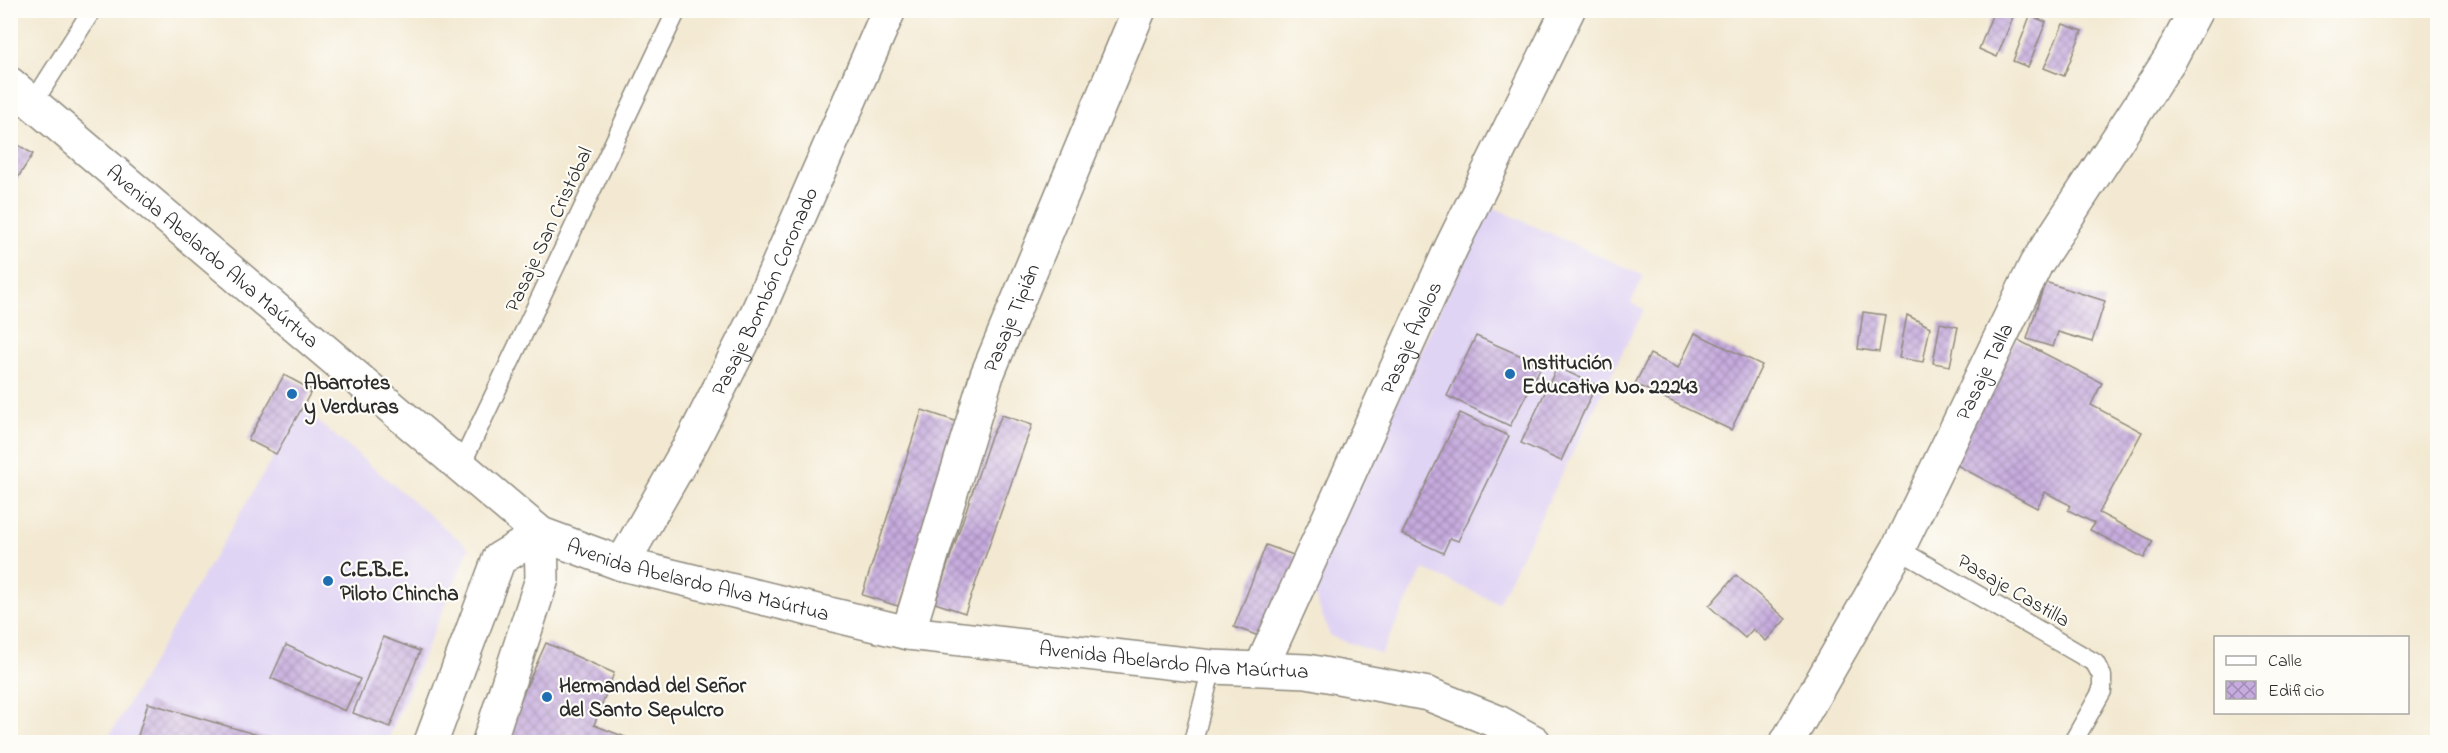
<svg xmlns="http://www.w3.org/2000/svg" width="2448" height="753" font-family="'Indie Flower',sans-serif">
  <defs>
    <pattern id="building-cross-hatch" width="8" height="8" patternUnits="userSpaceOnUse" patternTransform="scale(1.5)"><rect width="8" height="8" fill="#c6abde"/><path d="M0 0l8 8M0 8l8-8" fill="none" stroke="#a18bb4"/></pattern>
  </defs>
  <rect width="100%" height="100%" fill="#fdfcf7"/>
  <filter id="ink" filterUnits="userSpaceOnUse"><feTurbulence type="fractalNoise" baseFrequency=".0167" numOctaves="2"/><feDisplacementMap in="SourceGraphic" scale="12" xChannelSelector="R" yChannelSelector="G"/><feConvolveMatrix kernelMatrix="1 2 1 2 8 2 1 2 1" color-interpolation-filters="sRGB"/></filter>
  <filter id="wash" filterUnits="userSpaceOnUse"><feTurbulence type="fractalNoise" baseFrequency=".008" numOctaves="4" result="noise"/><feDisplacementMap in="SourceGraphic" scale="24" xChannelSelector="R" yChannelSelector="G"/><feGaussianBlur stdDeviation="1.35" result="paint"/><feColorMatrix in="noise" values="0 0 0 0 0 0 0 0 0 0 0 0 0 0 0 0 0 1.4 0 .05"/><feComposite in="paint" operator="in"/></filter>
  <g filter="url(#wash)">
    <rect width="100%" height="100%" fill="#f3e9d2"/>
    <g fill="#e0d4f4">
      <path d="M 1488,205 L 1644,276 L 1631,303 L 1644,309 L 1498,603 L 1423,569 L 1381,654 L 1330,636 L 1311,586 Z"/>
      <path d="M 302,408 L 469,548 L 387,742 L 106,741 Z"/>
    </g>
    <g id="blocks">
      <g fill="url(#building-cross-hatch)">
        <path d="M 1994,10 L 2015,12 L 1997,57 L 1979,49 Z"/>
        <path d="M 2030,16 L 2046,22 L 2028,67 L 2013,61 Z"/>
        <path d="M 2063,24 L 2082,31 L 2064,76 L 2044,68 Z"/>
        <path d="M 10,140 L 33,154 L 10,190 Z"/>
        <path d="M 2045,282 L 2105,301 L 2092,342 L 2058,332 L 2053,347 L 2027,339 Z"/>
        <path d="M 1863,312 L 1885,315 L 1879,352 L 1858,349 Z"/>
        <path d="M 1907,315 L 1930,327 L 1923,362 L 1899,358 Z"/>
        <path d="M 1940,323 L 1958,327 L 1950,366 L 1933,363 Z"/>
        <path d="M 1695,333 L 1762,365 L 1731,430 L 1635,384 L 1650,354 L 1678,368 Z"/>
        <path d="M 1476,336 L 1542,365 L 1510,426 L 1447,396 Z"/>
        <path d="M 2016,339 L 2102,383 L 2091,405 L 2142,432 L 2099,513 L 2153,541 L 2144,558 L 2090,530 L 2094,523 L 2068,510 L 2070,505 L 2045,492 L 2037,508 L 1951,462 Z"/>
        <path d="M 1557,367 L 1596,385 L 1561,461 L 1521,443 Z"/>
        <path d="M 284,375 L 312,390 L 276,454 L 248,440 Z"/>
        <path d="M 922,410 L 958,422 L 898,606 L 862,595 Z"/>
        <path d="M 1460,413 L 1509,436 L 1458,541 L 1450,538 L 1443,553 L 1402,534 Z"/>
        <path d="M 1002,415 L 1032,425 L 965,613 L 935,603 L 990,439 Z"/>
        <path d="M 1266,545 L 1299,557 L 1267,639 L 1234,627 Z"/>
        <path d="M 1736,575 L 1786,619 L 1766,641 L 1753,629 L 1745,638 L 1709,606 Z"/>
        <path d="M 383,637 L 420,651 L 390,727 L 353,713 Z"/>
        <path d="M 546,643 L 614,673 L 594,725 L 638,742 L 526,742 L 505,734 Z"/>
        <path d="M 286,645 L 360,679 L 345,711 L 271,678 Z"/>
        <path d="M 148,703 L 282,742 L 136,742 Z"/>
      </g>
    </g>
  </g>
  <g filter="url(#ink)">
    <use href="#blocks" fill-opacity="0" stroke="#8f8a7e" stroke-width="1.5"/>
    <g fill="none" stroke-linecap="round" stroke-linejoin="round">
      <g stroke="#8f8a7e" stroke-width="21">
        <g id="service">
          <path d="M 33,103 L 92,10"/>
          <path d="M 460,467 L 677,10"/>
          <path d="M 1898,549 L 2095,663 L 2102,676 L 2102,691 L 2073,742"/>
          <path d="M 1193,742 L 1212,667"/>
        </g>
      </g>
      <g stroke="#8f8a7e" stroke-width="36">
        <g id="minor">
          <path id="s1" d="M 622,564 L 693,440 L 754,320 L 889,10"/>
          <path id="s2" d="M 908,633 L 987,375 L 1139,10"/>
          <path id="s3" d="M 1261,668 L 1451,248 L 1568,10"/>
          <path id="s4" d="M 1787,742 L 1898,549 L 2036,264 L 2170,59 L 2196,10"/>
        </g>
      </g>
      <g stroke="#8f8a7e" stroke-width="36">
        <g id="tertiary">
          <path id="s5" d="M 10,84 L 541,534 L 622,564 L 908,633 L 1212,667 L 1307,671 L 1428,694 L 1498,722 L 1534,742"/>
          <path d="M 431,742 L 499,559 L 541,534"/>
          <path d="M 489,742 L 542,579 L 541,534"/>
        </g>
      </g>
      <use href="#service" stroke="#fff" stroke-width="18"/>
      <use href="#minor" stroke="#fff" stroke-width="33"/>
      <use href="#tertiary" stroke="#fff" stroke-width="33"/>
    </g>
  </g>
  <g fill="#1f6fb2" stroke="#fdfcf7" stroke-width="2">
    <circle cx="1510" cy="374" r="6"/>
    <circle cx="292" cy="394" r="6"/>
    <circle cx="328" cy="581" r="6"/>
    <circle cx="547" cy="697" r="6"/>
  </g>
  <g text-anchor="middle" stroke-width="4.5" stroke-linejoin="round" paint-order="stroke">
    <g font-size="21" fill="#2b2b2b" stroke="#fdfcf7">
      <text transform="translate(548 229) rotate(-65)" y="7">Pasaje San Cristóbal</text>
      <text dy="7" stroke="none"><textPath href="#s5" startOffset="266">Avenida Abelardo Alva Maúrtua</textPath></text>
      <text dy="7" stroke="none"><textPath href="#s1" startOffset="308">Pasaje Bombón Coronado</textPath></text>
      <text dy="7" stroke="none"><textPath href="#s2" startOffset="332">Pasaje Tipián</textPath></text>
      <text dy="7" stroke="none"><textPath href="#s3" startOffset="363">Pasaje Ávalos</textPath></text>
      <text dy="7" stroke="none"><textPath href="#s4" startOffset="420">Pasaje Talla</textPath></text>
      <text dy="7" stroke="none"><textPath href="#s5" startOffset="860">Avenida Abelardo Alva Maúrtua</textPath></text>
      <text transform="translate(2014 590) rotate(30)" y="7">Pasaje Castilla</text>
      <text dy="7" stroke="none"><textPath href="#s5" startOffset="1344">Avenida Abelardo Alva Maúrtua</textPath></text>
    </g>
    <g font-size="21" font-weight="bold" fill="#2b2b2b" stroke="#fdfcf7" text-anchor="start">
      <text x="1522" y="369">Institución<tspan x="1522" dy="24">Educativa No. 22243</tspan></text>
      <text x="304" y="389">Abarrotes<tspan x="304" dy="24">y Verduras</tspan></text>
      <text x="340" y="576">C.E.B.E.<tspan x="340" dy="24">Piloto Chincha</tspan></text>
      <text x="559" y="692">Hermandad del Señor<tspan x="559" dy="24">del Santo Sepulcro</tspan></text>
    </g>
  </g>
  <rect width="2448" height="753" fill="none" stroke="#fdfcf7" stroke-width="36"/>
  <rect x="2214" y="636" width="195" height="78" fill="#fdfcf7" stroke="#a9a8a5" stroke-width="1.5"/>
  <rect x="2226" y="656" width="30" height="9" fill="#ffffff" stroke="#a9a8a5" stroke-width="1.5"/>
  <text x="2268" y="666" font-size="18" fill="#2b2b2b">Calle</text>
  <rect x="2226" y="681" width="30" height="18" fill="url(#building-cross-hatch)" stroke="#a9a8a5" stroke-width="1.5"/>
  <text x="2268" y="696" font-size="18" fill="#2b2b2b">Edificio</text>
</svg>
